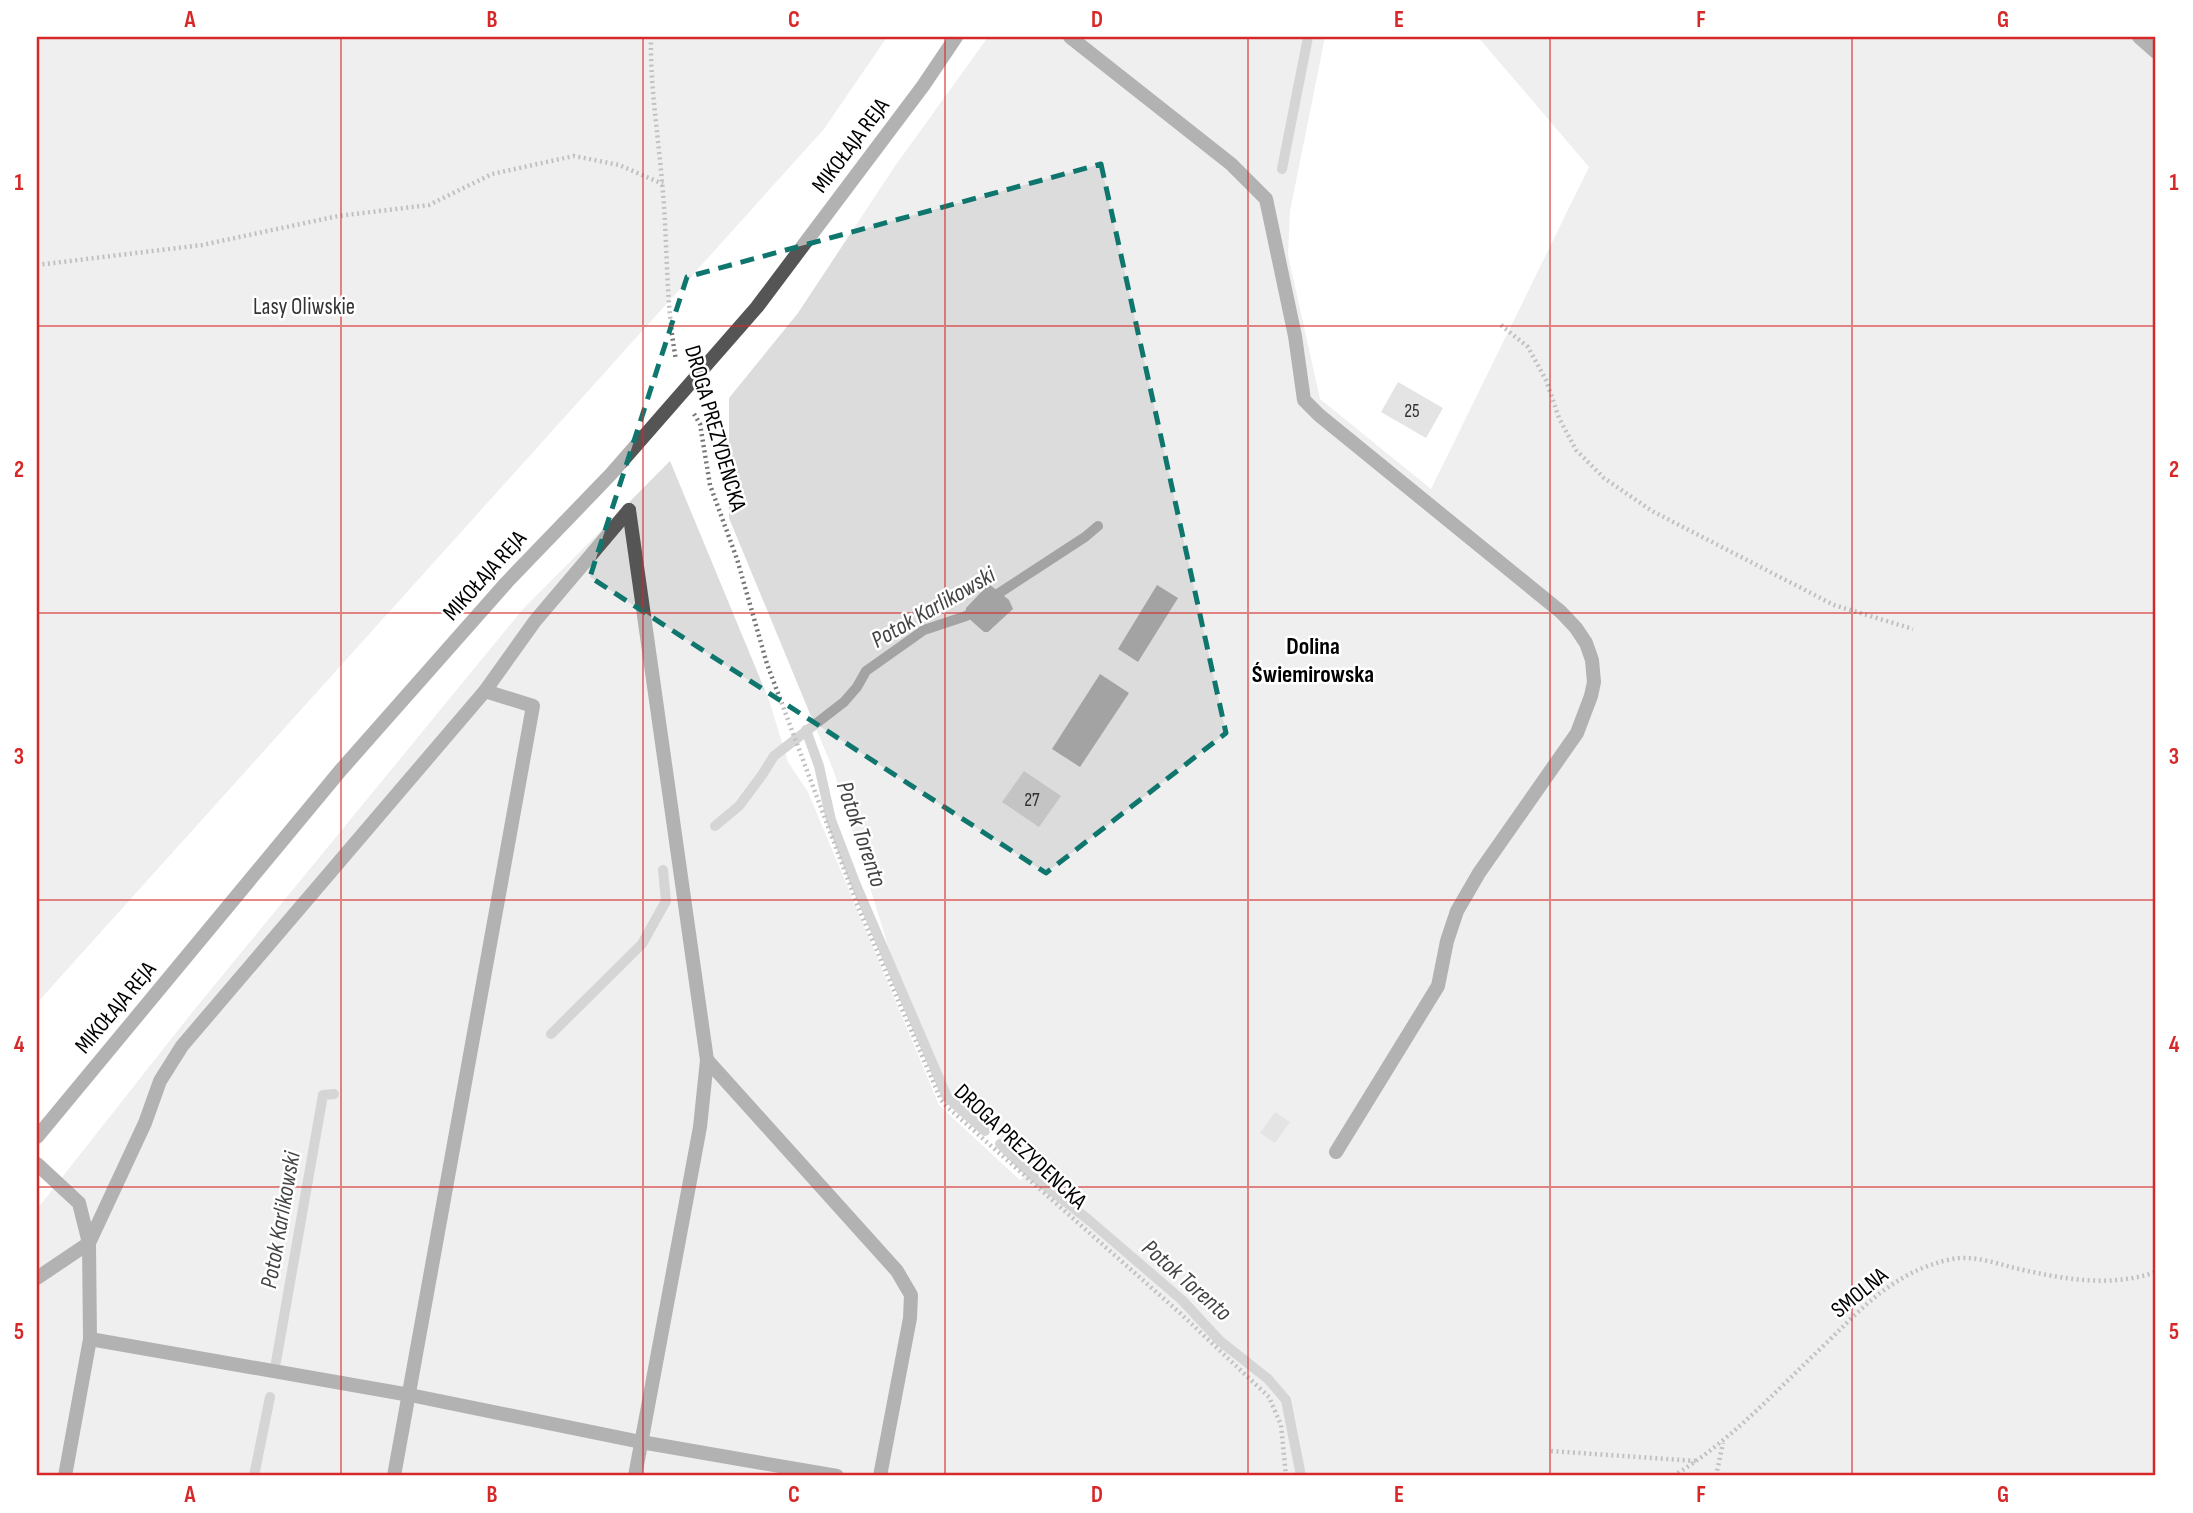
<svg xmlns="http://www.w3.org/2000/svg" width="2193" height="1513" font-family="'Sofia Sans Condensed',sans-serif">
  <rect width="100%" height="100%" fill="#fff"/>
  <g fill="#dcdcdc">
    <path d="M 37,37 L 887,37 L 824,129 L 37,1003 Z"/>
    <path d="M 988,37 L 1325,37 L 1290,211 L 1288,255 L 1320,399 L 1431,489 L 1589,167 L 1478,37 L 2156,37 L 2156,1476 L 37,1476 L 37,1209 L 190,1015 L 523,609 L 670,461 L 769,700 L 788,762 L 808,792 L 939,1105 L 1020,1180 L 1032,1171 L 1013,1150 L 950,1097 L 894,965 L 834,772 L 729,518 L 729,398 L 798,313 L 895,166 Z"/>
  </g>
  <g fill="#a3a3a3">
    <path d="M 989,584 L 1009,600 L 1013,609 L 988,632 L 984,632 L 966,616 L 966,608 Z"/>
    <path d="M 1157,585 L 1178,598 L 1138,662 L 1118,649 Z"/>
    <path d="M 1100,674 L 1129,693 L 1080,767 L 1052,749 Z"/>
  </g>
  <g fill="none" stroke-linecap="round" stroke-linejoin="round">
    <g stroke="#a3a3a3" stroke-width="10">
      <path d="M 1282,169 L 1308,37"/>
      <path d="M 990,599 L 1085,537 L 1098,526"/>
      <path d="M 806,730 L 819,766 L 831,820 L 856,885 L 947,1097 L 985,1131"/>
      <path d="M 715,826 L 739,806 L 762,775 L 774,756 L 844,702 L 857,687 L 866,671 L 924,630 L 966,616 L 977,609"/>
      <path d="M 551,1034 L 642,944 L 666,901 L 663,870"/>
      <path d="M 1000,1144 L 1032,1175 L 1090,1221 L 1182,1300 L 1220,1341 L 1268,1379 L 1286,1400 L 1301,1476"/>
      <path d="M 276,1362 L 323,1095 L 334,1094"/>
      <path d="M 254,1476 L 270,1397"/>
    </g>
  </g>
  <g fill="#c4c4c4">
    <path d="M 1398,382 L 1443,408 L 1426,438 L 1381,412 Z"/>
    <path d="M 1024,771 L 1061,796 L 1039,827 L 1002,802 Z"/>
    <path d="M 1275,1112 L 1290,1122 L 1275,1143 L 1260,1133 Z"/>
  </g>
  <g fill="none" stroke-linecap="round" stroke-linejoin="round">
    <g stroke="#777" stroke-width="4.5" stroke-dasharray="2 3.5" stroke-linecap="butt">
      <path d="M 651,37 C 650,86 658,133 662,182 C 668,241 665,301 676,360"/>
      <path d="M 37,265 L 202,245 L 338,216 L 429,205 L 492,174 L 574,156 L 619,165 L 663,184"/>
      <path d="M 1501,325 L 1528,347 L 1546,380 L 1559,418 L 1576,450 L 1604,478 L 1652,511 L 1834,605 L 1913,629"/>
      <path d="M 694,414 L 700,424 L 710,485 L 737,559 L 767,664 L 859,909 L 941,1100 L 946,1106 L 1180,1313 L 1269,1397 L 1281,1425 L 1286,1476"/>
      <path d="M 1551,1451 L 1697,1461"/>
      <path d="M 1673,1476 C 1728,1443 1771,1396 1818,1351 C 1860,1311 1891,1272 1952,1259 C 1973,1255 1995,1263 2015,1268 C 2062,1279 2109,1288 2156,1272"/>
      <path d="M 1716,1476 L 1723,1443"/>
    </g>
    <g stroke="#555" stroke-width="14">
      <path d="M 1070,37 L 1231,164 L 1266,199 L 1295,336 L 1304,400 L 1319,415 L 1561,612 L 1576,628 L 1586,643 L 1592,660 L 1594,682 L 1591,696 L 1577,733 L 1479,873 L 1457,911 L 1447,941 L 1438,986 L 1336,1152"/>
      <path d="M 2139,37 L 2156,52"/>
      <path d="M 629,510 L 707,1060 L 700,1127 L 635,1476"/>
      <path d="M 707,1060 L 897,1271 L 911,1295 L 910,1318 L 880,1476"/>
      <path d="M 37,1164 L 79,1203 L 89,1243 L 90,1339 L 65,1476"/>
      <path d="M 37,1278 L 89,1243 L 145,1123 L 160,1081 L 182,1046 L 485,691 L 535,621 L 629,510"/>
      <path d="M 90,1339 L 410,1395 L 641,1442 L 837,1476"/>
      <path d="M 394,1476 L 533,706 L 485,691"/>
    </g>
    <path stroke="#555" stroke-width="14" d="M 37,1137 L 340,771 L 507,582 L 611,474 L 757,307 L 923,86 L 956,37"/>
  </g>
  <path d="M0 0H2193V1513H0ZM 1101,164 L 1226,733 L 1046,873 L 590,577 L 687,277 Z" fill="#fff" fill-opacity=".55" fill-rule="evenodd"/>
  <path fill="none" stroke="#0f766e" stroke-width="5" stroke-dasharray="14 9" stroke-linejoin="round" d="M 1101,164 L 1226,733 L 1046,873 L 590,577 L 687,277 Z"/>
  <path fill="none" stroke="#d62828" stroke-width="2" stroke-opacity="0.55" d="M 341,37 L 341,1476M 643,37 L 643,1476M 945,37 L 945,1476M 1248,37 L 1248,1476M 1550,37 L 1550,1476M 1852,37 L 1852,1476M 37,326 L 2156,326M 37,613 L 2156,613M 37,900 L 2156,900M 37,1187 L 2156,1187"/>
  <g text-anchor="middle" stroke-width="5" stroke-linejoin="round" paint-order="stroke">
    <g font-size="19" fill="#313131">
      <text x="1412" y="417">25</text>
      <text x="1032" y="806">27</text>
    </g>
    <g font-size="23" fill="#000" stroke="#fff">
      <text transform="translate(850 145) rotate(-53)" y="8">MIKOŁAJA REJA</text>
      <text transform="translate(716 428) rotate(74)" y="8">DROGA PREZYDENCKA</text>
      <text transform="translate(484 575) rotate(-48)" y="8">MIKOŁAJA REJA</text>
      <text transform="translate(115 1007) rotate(-50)" y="8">MIKOŁAJA REJA</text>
      <text transform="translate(1021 1146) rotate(43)" y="8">DROGA PREZYDENCKA</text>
      <text transform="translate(1859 1292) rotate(-39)" y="8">SMOLNA</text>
    </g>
    <g font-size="23" fill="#333" stroke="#fff">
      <text x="304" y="314">Lasy Oliwskie</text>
    </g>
    <g font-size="24" font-style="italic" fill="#444" stroke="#fff">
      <text transform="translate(933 607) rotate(-30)" y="8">Potok Karlikowski</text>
      <text transform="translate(862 834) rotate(71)" y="8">Potok Torento</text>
      <text transform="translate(280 1220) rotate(-80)" y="8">Potok Karlikowski</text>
      <text transform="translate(1187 1280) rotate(41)" y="8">Potok Torento</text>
    </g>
    <g font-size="24" font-weight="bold" fill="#000" stroke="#fff">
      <text x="1313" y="654">Dolina<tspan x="1313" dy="28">Świemirowska</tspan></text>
    </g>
  </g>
  <rect width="2193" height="1513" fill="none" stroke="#ffffff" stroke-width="77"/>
  <rect x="38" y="38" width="2116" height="1436" fill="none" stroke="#d62828" stroke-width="2.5"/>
  <g font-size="23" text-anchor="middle" font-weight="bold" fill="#d62828">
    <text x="190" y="27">A</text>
    <text x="492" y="27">B</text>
    <text x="794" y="27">C</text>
    <text x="1097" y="27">D</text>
    <text x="1399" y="27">E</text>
    <text x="1701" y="27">F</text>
    <text x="2003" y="27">G</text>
    <text x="19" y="190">1</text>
    <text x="2174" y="190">1</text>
    <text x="19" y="477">2</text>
    <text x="2174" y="477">2</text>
    <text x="19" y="764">3</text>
    <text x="2174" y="764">3</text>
    <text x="19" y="1052">4</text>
    <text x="2174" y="1052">4</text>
    <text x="19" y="1339">5</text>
    <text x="2174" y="1339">5</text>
    <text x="190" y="1502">A</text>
    <text x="492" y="1502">B</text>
    <text x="794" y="1502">C</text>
    <text x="1097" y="1502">D</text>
    <text x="1399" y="1502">E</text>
    <text x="1701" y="1502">F</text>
    <text x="2003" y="1502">G</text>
  </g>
</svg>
